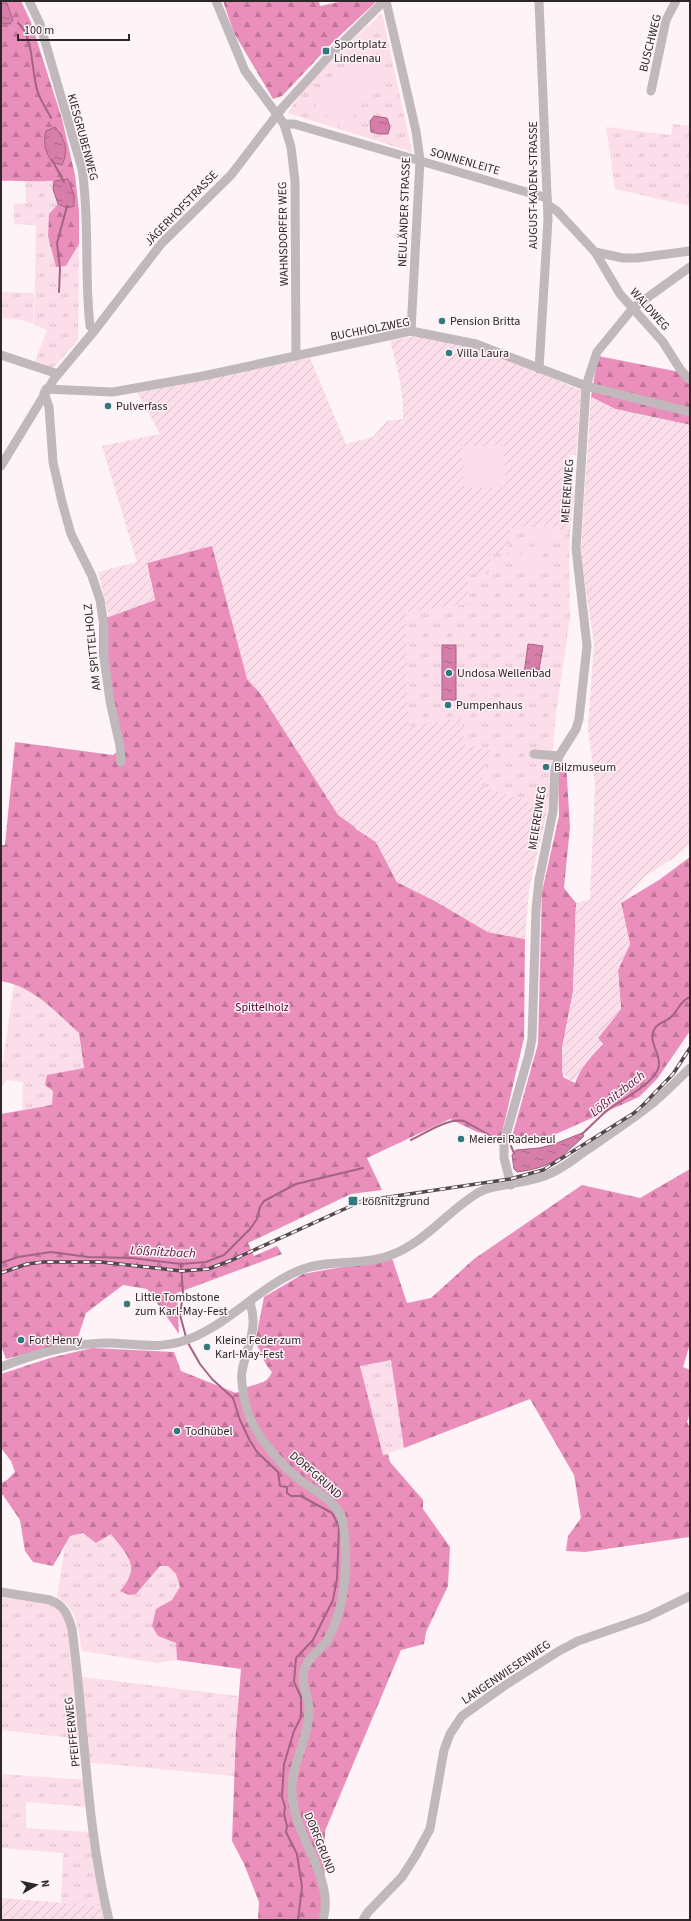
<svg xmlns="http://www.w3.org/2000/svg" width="691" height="1921" font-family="'Source Sans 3',sans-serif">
  <defs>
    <pattern id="grass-tufts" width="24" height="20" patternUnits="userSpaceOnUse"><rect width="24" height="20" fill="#fcddea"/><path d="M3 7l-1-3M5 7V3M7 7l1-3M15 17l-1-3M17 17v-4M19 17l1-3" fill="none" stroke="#d8bec9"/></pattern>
    <pattern id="forest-firs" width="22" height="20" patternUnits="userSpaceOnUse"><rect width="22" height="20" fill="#ea8fbb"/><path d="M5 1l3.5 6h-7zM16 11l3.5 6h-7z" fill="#be7598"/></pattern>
    <pattern id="garden-furrows" width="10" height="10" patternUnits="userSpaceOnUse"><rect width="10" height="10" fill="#fcddea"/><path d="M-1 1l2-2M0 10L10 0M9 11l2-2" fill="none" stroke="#d8bec9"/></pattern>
    <pattern id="water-ripples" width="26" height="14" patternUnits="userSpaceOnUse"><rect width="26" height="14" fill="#d67da9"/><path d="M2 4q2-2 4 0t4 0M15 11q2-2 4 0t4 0" fill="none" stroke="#ae668a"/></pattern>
  </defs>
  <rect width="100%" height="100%" fill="#fef3f7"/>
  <g fill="url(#grass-tufts)">
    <path d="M 382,13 L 412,152 L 288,113 C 311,76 350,43 382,13 Z"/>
    <path d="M 673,124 L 690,126 L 690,206 L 615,189 L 606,127 L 671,135 Z"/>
    <path d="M 25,179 L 54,181 L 53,189 L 58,204 L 49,214 L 48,236 L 66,266 L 79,244 L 78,340 L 53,368 L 35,361 L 47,330 L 34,325 L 36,225 L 14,224 L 14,204 L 26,203 Z"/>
    <path d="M 1,292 L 34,293 L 33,324 L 23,320 L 1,318 Z"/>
    <path d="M 544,525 L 570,533 L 569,561 L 570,619 L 556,713 L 548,808 L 480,785 L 464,744 L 408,726 L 406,612 L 467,604 L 469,573 L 491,554 L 510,528 Z"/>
    <path d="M 14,983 L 34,992 L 79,1033 L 84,1069 L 53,1091 L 52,1105 L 22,1110 L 23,1082 L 7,1080 L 1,1087 L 1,1061 L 3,1061 Z"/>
    <path d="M 391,1359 L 404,1448 L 383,1455 L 360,1365 Z"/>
    <path d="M 83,1533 L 111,1534 C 119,1545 136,1561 131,1575 C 129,1580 124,1586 121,1591 L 136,1594 L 160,1566 L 168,1566 L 176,1574 L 180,1587 L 172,1601 L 156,1609 L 158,1636 L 176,1643 L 177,1660 L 157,1663 L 82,1651 C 78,1629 78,1610 57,1597 L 65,1545 L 70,1536 Z"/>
    <path d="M 1,1597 C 16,1599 32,1599 47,1603 C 72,1609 72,1655 75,1676 L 238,1696 L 234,1776 L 84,1762 L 82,1739 L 1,1730 Z"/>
    <path d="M 1,1774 L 86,1780 L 88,1807 L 26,1802 L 26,1828 L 90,1832 L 102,1906 L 61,1903 L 63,1853 L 1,1848 Z"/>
  </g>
  <g fill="url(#forest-firs)">
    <path d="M 6,1 L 21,1 L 31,22 L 62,119 L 75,175 L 79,211 L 79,244 L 66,266 L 56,267 L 48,236 L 49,214 L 58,204 L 67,208 L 68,179 C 46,183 23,180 1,181 L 1,23 L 4,24 L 13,20 Z"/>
    <path d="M 223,1 L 319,1 L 320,6 L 343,1 L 377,1 L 332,43 L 282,96 L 273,99 L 234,33 Z"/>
    <path d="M 598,356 L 690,374 L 690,425 L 615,409 L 591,397 Z"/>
    <path d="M 212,545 L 356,829 L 376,842 L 397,882 L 435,901 L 488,932 L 525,939 L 524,1038 L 501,1137 L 477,1132 L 450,1119 L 367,1158 L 382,1190 L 351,1194 L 248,1243 L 254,1256 L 277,1246 L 282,1254 L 177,1293 L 179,1334 L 147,1289 L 123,1285 L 86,1313 L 77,1340 L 6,1359 L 1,1346 L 1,1114 L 52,1105 L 53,1091 L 45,1085 L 47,1075 L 84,1068 L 79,1033 C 54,1011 35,987 1,981 L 1,845 L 5,845 L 15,742 L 113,755 L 117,752 L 99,654 L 99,620 L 155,600 L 147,563 Z"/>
    <path d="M 560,761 L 566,762 L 570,827 L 564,888 L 576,903 L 573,992 L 562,1048 L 563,1077 L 575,1083 C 581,1067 591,1056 603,1044 L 598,1038 L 621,1009 L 618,970 L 630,944 L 621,903 L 659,880 L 690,857 L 690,1031 L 657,1079 L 639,1097 L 547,1138 L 524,1142 L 511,1140 L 538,1044 L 542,892 L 559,816 L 558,766 Z"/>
    <path d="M 690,1169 L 690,1344 L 683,1367 L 690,1370 L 690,1413 L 687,1422 L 690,1428 L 690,1537 L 585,1552 L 566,1551 L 568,1536 L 581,1518 L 574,1475 L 530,1399 L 404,1448 L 391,1360 L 360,1366 L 383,1455 L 388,1454 L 390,1462 L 423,1500 L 423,1509 L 450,1547 L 448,1586 L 426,1632 L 424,1644 L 401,1650 L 325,1831 L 324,1912 L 320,1920 L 258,1920 L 259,1902 L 244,1864 L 232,1841 L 236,1731 L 241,1669 L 177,1660 L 176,1643 L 158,1636 L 152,1626 L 156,1609 L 172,1600 L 180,1587 L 176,1574 L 168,1566 L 160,1566 L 136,1594 L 129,1595 L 120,1591 C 124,1586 128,1581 130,1575 C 136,1561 119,1545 111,1534 L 96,1543 L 83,1533 L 70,1536 L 53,1566 L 33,1562 L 25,1551 L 20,1520 L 3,1495 L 1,1495 L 1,1483 L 7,1480 L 15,1472 L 11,1461 L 1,1448 L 1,1374 L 50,1358 L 92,1348 L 174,1352 L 181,1371 L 236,1393 C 241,1391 246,1387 251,1386 C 262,1382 267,1383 272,1372 C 262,1362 263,1353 255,1343 L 264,1297 L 303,1274 L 392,1258 L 407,1303 L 431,1298 L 474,1259 L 582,1185 L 640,1198 Z"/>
  </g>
  <g fill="url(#garden-furrows)">
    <path d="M 414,336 L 472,345 L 581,390 L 576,455 L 569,455 L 566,492 L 574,493 L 570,533 L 544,525 L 510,528 L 508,553 L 491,554 L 489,574 L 469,574 L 467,604 L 406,612 L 408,726 L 461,718 L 464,744 L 490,751 L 480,785 L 548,808 L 529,889 L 525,939 L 488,932 L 435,901 L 397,882 L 376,842 L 338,815 L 260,693 L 247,679 L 212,546 L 147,563 L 155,600 L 109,617 L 98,572 L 137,562 L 102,446 L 160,434 L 137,392 L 310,358 L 346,444 L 373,437 L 387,421 L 403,419 C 404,392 397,367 390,341 Z"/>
    <path d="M 591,397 L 615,409 L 690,425 L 690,844 L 672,859 L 645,876 L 621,903 L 630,944 L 618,970 L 621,1009 L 598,1038 L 603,1044 L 591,1055 L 573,1082 L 562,1072 L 563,1044 L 573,992 L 576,903 L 590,900 L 595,785 L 588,728 L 594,643 L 583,572 L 581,547 Z"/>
    <path d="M 1,1898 L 102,1906 L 105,1920 L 1,1920 Z"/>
  </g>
  <g fill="#fcddea">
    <path d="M 361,48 L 389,71 L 343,129 L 315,106 Z"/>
    <path d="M 504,445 L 505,487 L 464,488 L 462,446 Z"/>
    <path d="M 536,529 L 549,529 L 549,550 L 535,550 Z"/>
    <path d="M 534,552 L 537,567 L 514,570 L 512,556 Z"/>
  </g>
  <g fill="url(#water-ripples)" stroke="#a46383">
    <path d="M 1,1 L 6,1 L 13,20 L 10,24 L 1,23 Z"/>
    <path d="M 374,116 L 387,118 L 390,127 L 388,134 L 380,134 L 371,132 L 370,121 Z"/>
    <path d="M 55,127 C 65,140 69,149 62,165 L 52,162 C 45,152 43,143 46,131 Z"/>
    <path d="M 68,179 L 74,195 L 74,206 L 67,208 L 58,204 L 53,189 L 54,181 Z"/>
    <path d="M 528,644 L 543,646 L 538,676 L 524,674 Z"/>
    <rect x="442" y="645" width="14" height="55"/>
    <path d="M 582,1133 L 584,1136 C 561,1158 550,1168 517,1172 L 514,1169 L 512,1155 L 516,1150 L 539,1148 L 552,1145 Z"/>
  </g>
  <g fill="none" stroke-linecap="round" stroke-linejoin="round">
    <g stroke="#a46383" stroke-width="2">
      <path d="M 18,23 C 34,36 31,72 38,93 C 41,101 47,110 51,118"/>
      <path d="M 52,160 L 64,182"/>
      <path d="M 59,292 L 60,269 L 57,243 L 67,206"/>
      <path d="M 582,1134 C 591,1126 599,1117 609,1109 C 621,1100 653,1084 658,1069 C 663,1055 646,1041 655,1028 C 659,1022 667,1022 672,1016 C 679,1009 680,1001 690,997"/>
      <path d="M 411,1140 C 426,1133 447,1118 464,1121 L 500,1141"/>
      <path d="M 511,1146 L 514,1153"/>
      <path d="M 1,1263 L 18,1257 L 51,1252 L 88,1257 L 132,1258 L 181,1264 L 206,1262 L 224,1255 L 250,1229 L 257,1219 L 260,1207 L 264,1201 L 296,1184 L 363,1168"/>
      <path d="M 181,1264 L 183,1294 L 180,1315 L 186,1337"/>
      <path d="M 188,1343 L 200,1364 L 212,1379 L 233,1398 L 240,1420 L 250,1441 L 257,1452 L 278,1472 L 280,1486 L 287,1487 L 287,1493 L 291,1496 L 301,1496 L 332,1513 L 339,1526 L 337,1579 L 333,1600 L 313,1640 L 296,1658 L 294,1682 L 301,1697 L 301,1717 L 294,1731 L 284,1764 L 282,1797 L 285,1807 L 284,1814 L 287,1826 L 286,1832 L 297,1854 L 302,1887 L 298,1920"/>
    </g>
    <g stroke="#c0b8bb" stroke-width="9">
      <path d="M 29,1 L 40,24 L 82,169 C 90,221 84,274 90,326 L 95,330"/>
      <path d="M 216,1 L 245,71 L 284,124 L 291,147 L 295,181 L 296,356"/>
      <path d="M 386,1 L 416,131 L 420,160 L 411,331"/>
      <path d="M 651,91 L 666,20 L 676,1"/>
      <path d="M 284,124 L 294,124 L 547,198"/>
      <path d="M 548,205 L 557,211 L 595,252 L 623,258 L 637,258 L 690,251"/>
      <path d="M 595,252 L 620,294 L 663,342 L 680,369 L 690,380"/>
      <path d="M 1,355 L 58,374"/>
      <path d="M 539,369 L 548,219 L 539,1"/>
      <path d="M 46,389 L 113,392 L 203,376 L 411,331 L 476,344 L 586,386 L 690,412"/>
      <path d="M 44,393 L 49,407 L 53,462 L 62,502 L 71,534 L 92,576 L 100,600 L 104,626 L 104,658 L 110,701 L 120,746 L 121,762"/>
      <path d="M 1,466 L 54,379 L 95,330 L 161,244 L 231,175 L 283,107 L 330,55 L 384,1"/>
      <path d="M 534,754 L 559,756"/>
      <path d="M 511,1185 L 504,1158 L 504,1142 L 529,1054 L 532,1039 L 536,910 L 539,880 L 553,811 L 555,769 L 559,756 L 576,729 L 579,719 L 587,646 L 576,548 L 586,386 L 597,352 L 633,308 L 690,267"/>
      <path d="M 250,1303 C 259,1329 246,1347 242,1372 C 240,1380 246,1408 249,1416 C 259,1439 280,1464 300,1480 C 312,1489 330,1498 339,1512 C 347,1523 346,1571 344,1586 C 342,1604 336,1625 327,1641 C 321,1649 312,1655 307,1664 C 297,1680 309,1694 309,1710 C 309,1738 292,1762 292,1790 C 292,1836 336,1877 323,1920"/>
      <path d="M 1,1367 C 34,1354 71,1343 107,1343 C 132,1343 155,1349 180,1342 C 226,1329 259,1285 303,1269 C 331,1259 363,1266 391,1255 C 425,1242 446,1213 476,1194 C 494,1183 526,1184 547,1175 C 563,1169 576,1157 590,1148 C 611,1133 633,1119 653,1103 C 666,1092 678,1080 690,1068"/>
      <path d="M 1,1592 L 50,1600 C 64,1605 68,1615 72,1629 C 85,1726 86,1825 109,1920"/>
      <path d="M 363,1920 L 368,1912 L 402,1877 L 416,1855 L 430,1829 L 444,1750 L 450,1734 L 462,1716 L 504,1686 L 559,1651 L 578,1641 L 647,1617 L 690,1596"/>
    </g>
    <g stroke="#524a4d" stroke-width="3.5">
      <path id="rail" d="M 1,1273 L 27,1264 L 44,1262 L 101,1262 L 182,1271 L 208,1269 L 232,1260 L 362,1201 L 510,1179 L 543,1170 L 634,1113 L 643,1105 L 673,1074 L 690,1048"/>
    </g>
    <use href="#rail" stroke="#fef3f7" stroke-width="2" stroke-dasharray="6" stroke-linecap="butt"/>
  </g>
  <g fill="#30797d" stroke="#fef3f7" stroke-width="1.5">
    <rect x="322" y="47" width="8" height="8" rx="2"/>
    <circle cx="442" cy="321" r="4"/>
    <circle cx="449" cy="353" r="4"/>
    <circle cx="108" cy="406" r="4"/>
    <circle cx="449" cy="673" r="4"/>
    <circle cx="448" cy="705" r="4"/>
    <circle cx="546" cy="767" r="4"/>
    <circle cx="461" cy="1139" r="4"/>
    <rect x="348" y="1196" width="10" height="10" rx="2"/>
    <circle cx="127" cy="1304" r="4"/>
    <circle cx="21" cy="1340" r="4"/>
    <circle cx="207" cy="1347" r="4"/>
    <circle cx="177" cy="1431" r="4"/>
  </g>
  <g text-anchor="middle" stroke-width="3" stroke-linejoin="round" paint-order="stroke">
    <g font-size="12" fill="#2e272a" stroke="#fef3f7">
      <text transform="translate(650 43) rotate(-76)" y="4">BUSCHWEG</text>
      <text transform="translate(83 137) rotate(75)" y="4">KIESGRUBENWEG</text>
      <text transform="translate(465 161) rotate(16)" y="4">SONNENLEITE</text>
      <text transform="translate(533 185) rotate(-90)" y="4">AUGUST-KADEN-STRASSE</text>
      <text transform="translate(181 208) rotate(-46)" y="4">JÄGERHOFSTRASSE</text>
      <text transform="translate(404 212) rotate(-88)" y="4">NEULÄNDER STRASSE</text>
      <text transform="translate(283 234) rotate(-91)" y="4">WAHNSDORFER WEG</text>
      <text transform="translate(650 309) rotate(48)" y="4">WALDWEG</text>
      <text transform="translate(370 329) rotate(-11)" y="4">BUCHHOLZWEG</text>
      <text transform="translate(567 491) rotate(-86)" y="4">MEIEREIWEG</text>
      <text transform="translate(92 647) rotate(-96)" y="4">AM SPITTELHOLZ</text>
      <text transform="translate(537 818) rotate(-81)" y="4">MEIEREIWEG</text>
      <text transform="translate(316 1475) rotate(41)" y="4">DORFGRUND</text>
      <text transform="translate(506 1672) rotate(-34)" y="4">LANGENWIESENWEG</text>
      <text transform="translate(72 1732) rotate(-96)" y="4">PFEIFFERWEG</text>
      <text transform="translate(320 1843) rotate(68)" y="4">DORFGRUND</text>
    </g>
    <g font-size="12" fill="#2e272a" stroke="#fef3f7" text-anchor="start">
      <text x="334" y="48">Sportplatz<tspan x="334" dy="14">Lindenau</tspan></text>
      <text x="450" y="325">Pension Britta</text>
      <text x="457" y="357">Villa Laura</text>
      <text x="116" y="410">Pulverfass</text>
      <text x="457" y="677">Undosa Wellenbad</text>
      <text x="456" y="709">Pumpenhaus</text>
      <text x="554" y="771">Bilzmuseum</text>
      <text x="469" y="1143">Meierei Radebeul</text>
      <text x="362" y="1205">Lößnitzgrund</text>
      <text x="135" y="1301">Little Tombstone<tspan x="135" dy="14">zum Karl-May-Fest</tspan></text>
      <text x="29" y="1344">Fort Henry</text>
      <text x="215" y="1344">Kleine Feder zum<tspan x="215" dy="14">Karl-May-Fest</tspan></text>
      <text x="185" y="1435">Todhübel</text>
    </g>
    <g font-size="12" fill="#550336" stroke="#fef3f7">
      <text x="262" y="1011">Spittelholz</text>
    </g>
    <g font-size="13" font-style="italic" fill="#641442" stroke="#fef3f7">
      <text transform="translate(617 1093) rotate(-38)" y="5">Lößnitzbach</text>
      <text transform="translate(163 1251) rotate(3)" y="5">Lößnitzbach</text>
    </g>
  </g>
  <rect width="691" height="1921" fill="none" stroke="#2e272a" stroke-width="4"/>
  <g transform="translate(36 1885) rotate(81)" stroke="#fef3f7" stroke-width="3" paint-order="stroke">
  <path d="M0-3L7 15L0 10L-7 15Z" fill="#2e272a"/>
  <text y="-6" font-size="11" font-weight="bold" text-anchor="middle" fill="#2e272a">N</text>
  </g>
  <path d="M18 34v6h111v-6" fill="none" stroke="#2e272a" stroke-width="2"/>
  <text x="24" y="34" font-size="12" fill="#2e272a" stroke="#fef3f7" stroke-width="3" paint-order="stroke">100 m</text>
</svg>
